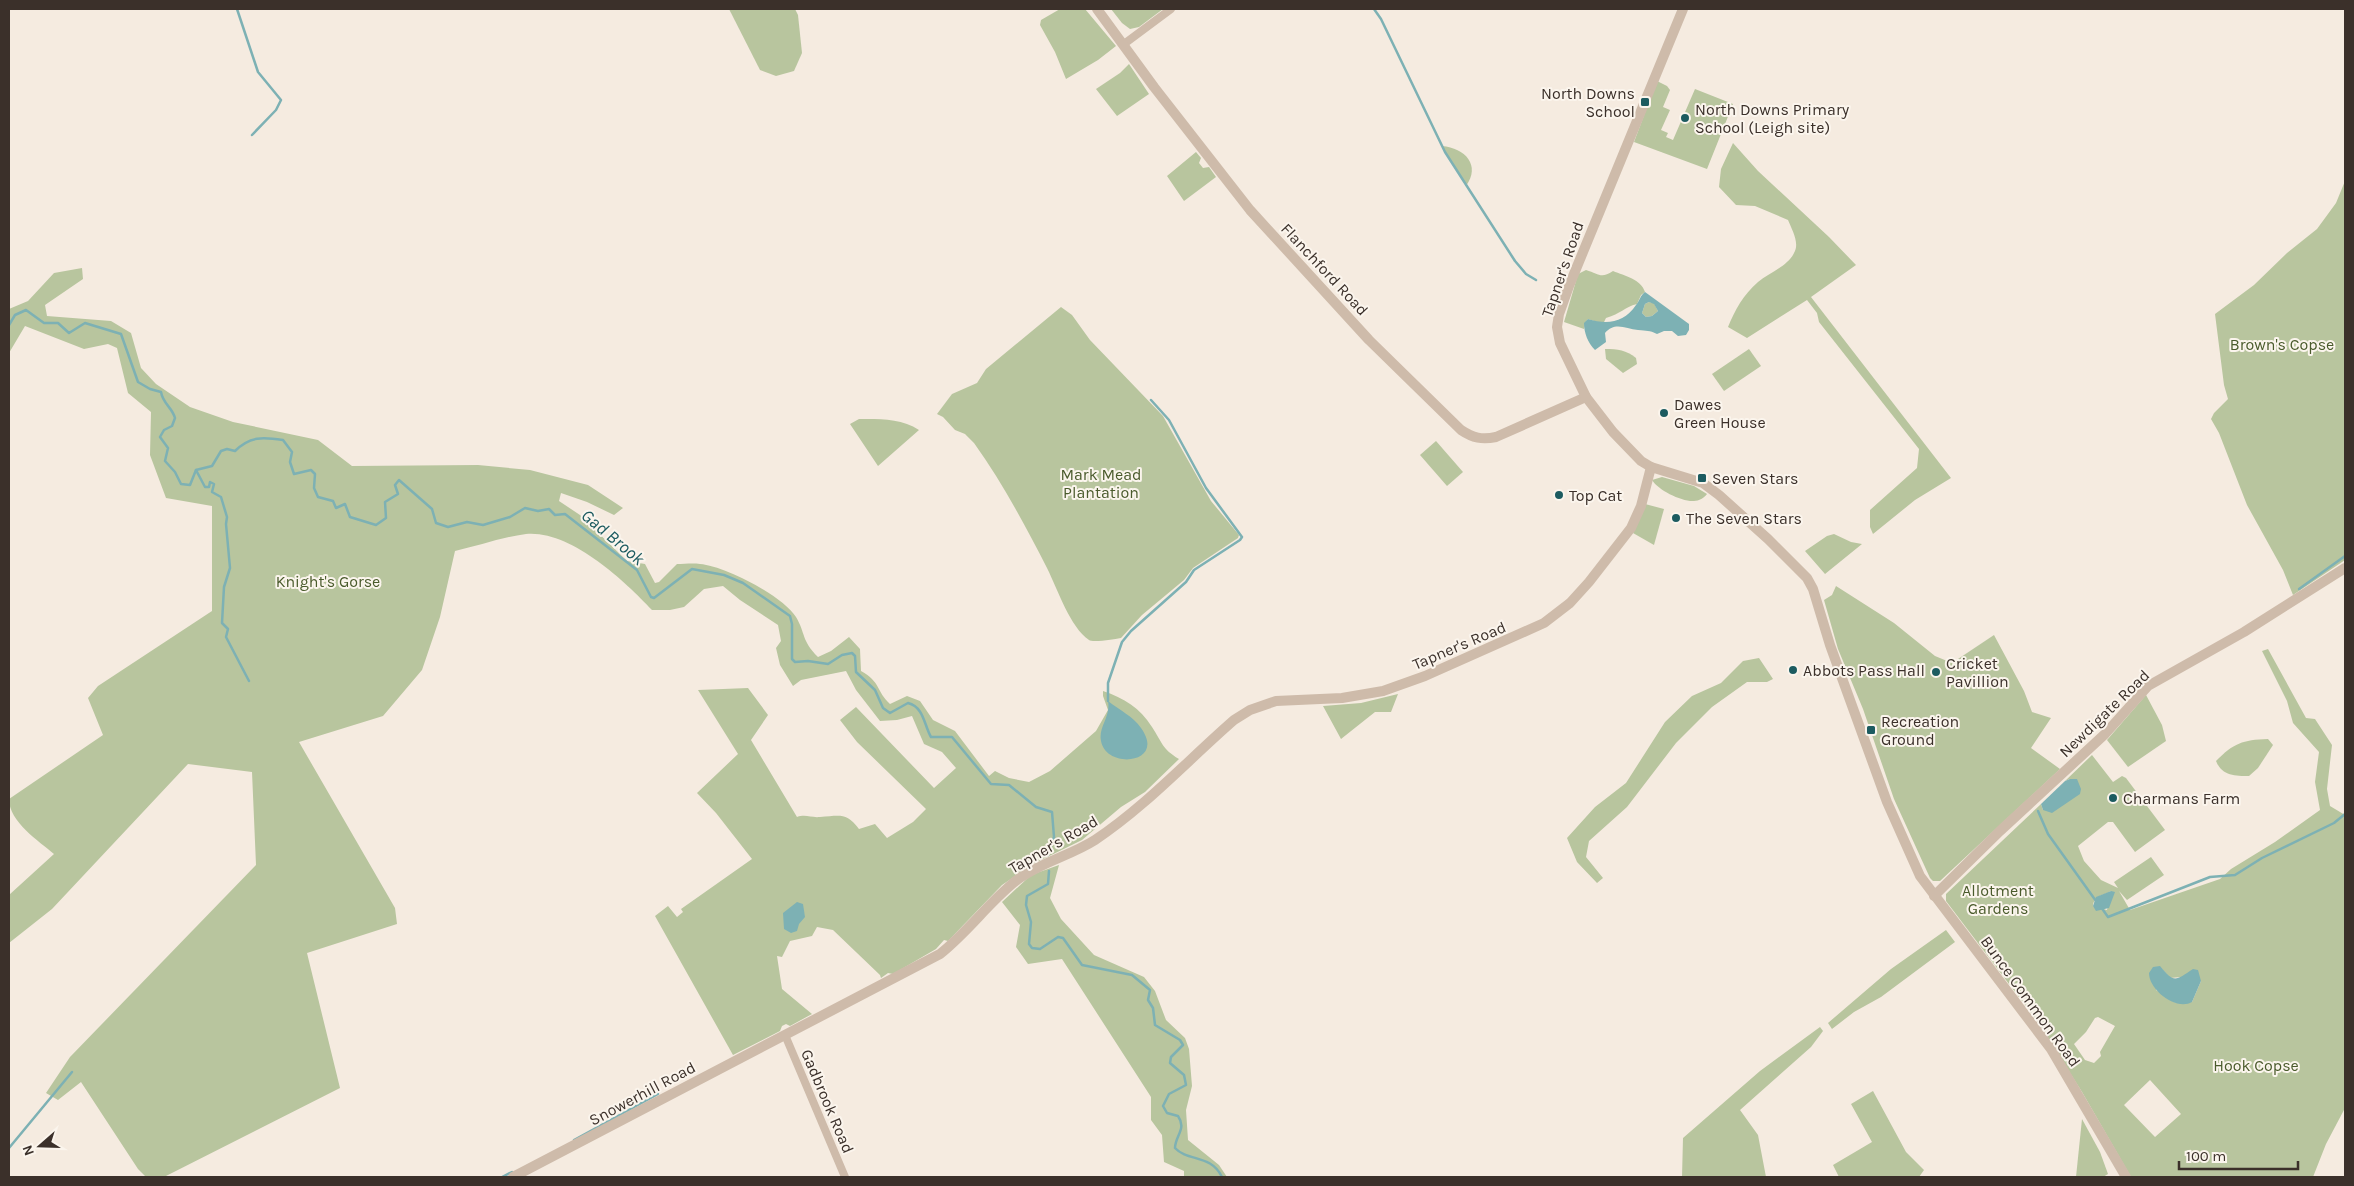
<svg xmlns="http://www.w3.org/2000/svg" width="2354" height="1186" font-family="Karla,sans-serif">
  <rect width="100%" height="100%" fill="#f5ebe0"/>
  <g fill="#b8c59e" fill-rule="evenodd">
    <path d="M 729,9 L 795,9 L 798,15 L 802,53 L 794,71 L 776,76 L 760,70 Z"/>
    <path d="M 1060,9 L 1085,9 L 1116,46 L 1098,60 L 1066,79 L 1055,52 L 1040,25 L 1041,20 Z"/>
    <path d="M 1111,9 L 1163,9 L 1139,27 L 1130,29 L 1122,23 Z"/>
    <path d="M 1129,64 L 1149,94 L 1117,116 L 1096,89 L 1120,73 Z"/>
    <path d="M 1657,81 L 1667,86 L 1670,90 L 1663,107 L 1670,110 L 1661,130 L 1668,133 L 1666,137 L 1673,140 L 1695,89 L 1733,104 L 1707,169 L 1634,142 Z"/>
    <path d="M 1733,143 L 1758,171 L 1829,237 L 1856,265 L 1811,297 L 1951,478 L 1915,500 L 1873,534 L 1870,527 L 1870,510 L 1917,468 L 1919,449 L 1819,322 L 1817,313 L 1807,300 L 1747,338 L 1728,327 C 1735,310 1743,295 1758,282 C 1769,273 1788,266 1794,253 C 1800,243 1792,230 1788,220 L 1755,206 L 1736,205 L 1719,187 L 1721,169 Z"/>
    <path d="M 1442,146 C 1465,148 1481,165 1466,186 Z"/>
    <path d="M 1196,152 L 1201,158 L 1199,163 L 1203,168 L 1209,167 L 1216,177 L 1184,201 L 1167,176 Z"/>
    <path d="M 2345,181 L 2345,560 L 2293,595 L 2283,570 L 2247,505 L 2219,433 L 2211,419 L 2214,413 L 2228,399 L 2224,385 L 2215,314 L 2254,285 L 2287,253 L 2317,229 L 2336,203 Z"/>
    <path d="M 82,268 L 83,279 L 45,305 L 47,316 L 111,321 L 131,333 L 141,368 L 156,384 L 190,407 L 233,422 L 318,440 L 352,466 L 478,465 L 530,470 L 588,485 L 623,508 L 614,515 L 587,502 L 561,493 L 559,501 L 580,515 L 627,561 L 645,564 L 655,583 L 659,582 L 677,564 C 684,564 693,563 700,564 C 725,566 783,596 796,617 C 806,634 801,640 818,657 L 831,651 L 849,637 L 860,649 L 861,671 C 881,682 876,691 890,704 L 907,696 L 920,701 L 933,720 L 955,731 L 989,776 L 995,771 L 1009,778 L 1029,782 L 1050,771 L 1096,731 L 1108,710 L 1103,696 L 1103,691 C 1124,698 1140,708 1152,727 C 1162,742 1162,749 1179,759 L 1145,792 L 1121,807 L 1082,840 L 1033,864 L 1002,885 L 948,941 L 944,940 L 936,949 L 893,974 L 888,973 L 881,978 L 880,975 L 833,930 L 817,927 L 812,936 L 790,941 L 782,957 L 777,956 L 782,989 L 812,1014 L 790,1026 L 786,1024 L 782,1026 L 780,1031 L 733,1055 L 655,916 L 668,906 L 677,917 L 683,912 L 681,909 L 752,859 L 716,813 L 697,793 L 738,754 L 698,690 L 748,688 L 768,715 L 751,740 L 797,817 C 806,814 811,818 820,817 C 840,816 846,812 859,829 L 875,824 L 887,838 L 913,822 L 926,809 L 857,742 L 840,720 L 856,707 L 934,788 L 956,768 L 942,752 L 924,744 L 912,716 L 897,720 L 880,721 L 856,690 L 846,671 L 801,680 L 793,686 L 780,665 L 776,648 L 781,641 L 778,625 L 740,600 L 723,586 L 704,589 L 684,607 L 670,610 L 652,610 C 624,580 570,530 526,534 C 503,537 478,546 455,551 L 440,617 L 422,670 L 383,716 L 299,742 L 395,908 L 397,924 L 307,953 L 340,1088 L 164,1177 L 146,1177 L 138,1169 L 81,1082 L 58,1100 L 46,1093 L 70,1057 L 256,865 L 252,772 L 188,764 L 52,909 L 9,943 L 9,895 L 54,854 C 39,841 9,822 9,799 L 103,735 L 88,698 L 98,686 L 212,611 L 212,506 L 166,498 L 150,455 L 151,412 L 128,393 L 117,348 L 108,344 L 84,349 L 25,326 L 9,353 L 9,309 L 28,301 L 54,273 Z"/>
    <path d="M 1586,270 C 1599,274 1601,279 1613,271 C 1625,276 1641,279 1645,292 L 1641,295 L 1637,304 C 1624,307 1621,314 1606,318 L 1603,324 L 1588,319 L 1585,323 L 1584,329 L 1564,322 L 1578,274 Z"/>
    <path d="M 1649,302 L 1654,303 L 1658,311 L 1652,316 L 1646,317 L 1642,313 L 1645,304 Z"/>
    <path d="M 1061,307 L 1072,315 L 1090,340 L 1163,416 L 1211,501 L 1239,535 L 1238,538 L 1193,568 L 1184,580 L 1142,615 L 1121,638 C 1117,639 1092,643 1089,640 C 1070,627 1058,590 1047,568 C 1025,525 1002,482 974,443 L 965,434 L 955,430 L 943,417 L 937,414 L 952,394 L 977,383 L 986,369 Z"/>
    <path d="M 1605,349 C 1618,349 1626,350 1636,358 L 1637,364 L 1623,373 L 1606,359 Z"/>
    <path d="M 1749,349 L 1761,366 L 1724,391 L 1712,374 Z"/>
    <path d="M 859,419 C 879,419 901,418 919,430 L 878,466 L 850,424 Z"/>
    <path d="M 1436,441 L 1463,472 L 1447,486 L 1420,455 Z"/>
    <path d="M 1662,477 L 1694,486 L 1707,494 C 1704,498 1699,501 1694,501 C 1682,502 1658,490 1652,480 Z"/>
    <path d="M 1645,504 L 1664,509 L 1654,545 L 1633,533 Z"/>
    <path d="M 1834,534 L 1851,542 L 1862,544 L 1825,574 L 1805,551 L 1827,536 Z"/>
    <path d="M 1836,586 L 1894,623 L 1935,656 L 1952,663 L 1994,635 L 2024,691 L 2032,712 L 2051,718 L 2031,748 L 2060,769 L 1940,881 L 1933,881 L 1930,878 L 1894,799 L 1863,709 L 1838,649 L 1824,600 L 1832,595 Z"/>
    <path d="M 2268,649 L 2306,718 L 2315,719 L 2332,745 L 2327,789 L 2330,806 L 2345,815 L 2345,1108 L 2326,1144 L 2313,1177 L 2131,1177 L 2082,1092 L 2040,1025 L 1946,901 L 1946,894 L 2041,804 L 2043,810 L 2070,779 L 2065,781 L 2092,755 L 2113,782 L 2122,776 L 2126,778 L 2165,830 L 2135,852 L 2113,822 L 2108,822 L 2078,846 L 2084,861 L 2101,880 L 2118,888 L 2114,882 L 2151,857 L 2164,875 L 2127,900 L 2119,891 L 2130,910 L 2220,879 L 2231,869 L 2275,842 L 2320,810 L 2315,782 L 2319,752 L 2293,723 L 2287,701 L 2262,651 ZM 2111,891 L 2107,910 L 2093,906 C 2094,895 2103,896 2111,891 ZM 2162,969 L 2170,978 L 2181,977 L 2201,981 L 2192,1002 L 2176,1003 L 2156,990 ZM 2098,1017 L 2115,1026 L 2100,1052 L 2101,1056 L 2094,1063 L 2085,1060 L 2074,1044 L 2086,1032 L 2095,1018 ZM 2150,1080 L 2181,1114 L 2155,1137 L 2124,1105 Z"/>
    <path d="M 1759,658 L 1773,679 L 1767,682 L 1747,682 L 1712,707 L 1676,743 L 1627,807 L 1589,841 L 1586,857 L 1603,878 L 1597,883 L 1577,862 L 1567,838 L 1595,807 L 1626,783 L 1665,722 L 1692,696 L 1721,683 L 1743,661 Z"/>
    <path d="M 1398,694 L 1391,712 L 1375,712 L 1341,739 L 1323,706 L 1361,703 Z"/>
    <path d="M 2146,695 L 2162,725 L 2166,741 L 2128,767 L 2107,740 Z"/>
    <path d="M 2268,739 L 2273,745 L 2258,768 L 2249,776 C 2235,776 2222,776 2216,761 C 2234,743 2242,740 2268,739 Z"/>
    <path d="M 1059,865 L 1050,898 L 1061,919 L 1094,955 L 1144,977 L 1155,991 L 1166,1020 L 1185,1038 L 1189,1049 L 1192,1086 L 1186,1110 L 1188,1140 L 1219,1165 L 1227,1177 L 1184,1177 L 1184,1171 L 1164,1162 L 1162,1135 L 1151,1120 L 1151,1097 L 1062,959 L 1028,964 L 1016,947 L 1020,925 L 1002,902 L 1031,875 Z"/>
    <path d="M 1946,930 L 1955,942 L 1881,997 L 1854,1012 L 1832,1029 L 1828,1023 L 1891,969 Z"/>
    <path d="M 1820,1027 L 1823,1031 L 1811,1047 L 1740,1110 L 1758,1135 L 1766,1177 L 1682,1177 L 1683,1138 L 1760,1071 Z"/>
    <path d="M 1873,1091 L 1906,1152 L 1924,1170 L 1919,1177 L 1839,1177 L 1833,1165 L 1872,1142 L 1851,1104 Z"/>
    <path d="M 2082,1119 L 2100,1152 L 2108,1174 L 2103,1177 L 2076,1177 Z"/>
  </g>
  <g fill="#7db1b4" fill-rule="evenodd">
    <path d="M 1645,292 L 1689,324 L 1689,330 L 1686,335 L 1678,336 L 1672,331 L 1664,331 L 1657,334 C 1649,330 1647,331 1638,330 C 1626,329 1615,321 1605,333 L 1606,342 L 1595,350 C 1588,343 1584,333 1584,323 L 1588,319 C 1607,325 1624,323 1636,305 C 1640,300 1640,296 1645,292 ZM 1649,302 L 1654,304 L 1658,311 L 1652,316 L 1646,317 L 1642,313 L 1645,304 Z"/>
    <path d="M 1108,701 C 1119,710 1133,716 1141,728 C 1167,764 1106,770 1101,741 C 1098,727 1111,717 1108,701 Z"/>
    <path d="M 2070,779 L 2077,779 L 2081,789 L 2080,794 L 2052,813 L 2043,810 L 2041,804 L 2065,781 Z"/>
    <path d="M 2111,891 L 2115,892 L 2109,908 L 2096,911 L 2093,906 L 2096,897 Z"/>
    <path d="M 797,902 L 803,904 L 805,917 L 799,924 L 797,931 L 791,933 L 784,929 L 783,913 Z"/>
    <path d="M 2160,966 C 2174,983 2175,981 2193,969 L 2198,970 L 2201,981 L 2192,1002 C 2176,1011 2149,990 2149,973 L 2153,967 Z"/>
  </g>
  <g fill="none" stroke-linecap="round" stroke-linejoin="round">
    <g stroke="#7db1b4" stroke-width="2.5">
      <path d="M 237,9 L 258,72 L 281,100 L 276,110 L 252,135"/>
      <path d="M 1374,9 L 1381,19 L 1445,152 L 1515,261 L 1526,274 L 1536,280"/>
      <path d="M 9,325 L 15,315 L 26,310 L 44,323 L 58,323 L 69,333 L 85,323 L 121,334 L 138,382 L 150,389 L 161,392 C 163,404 172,407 175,418 L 172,426 L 164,430 L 160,437 L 168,448 L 165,461 L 175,472 L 181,484 L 190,485 L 196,470 L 212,466 L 221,451 L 227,449 L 235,451 C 250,436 263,437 283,440 L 292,452 L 290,462 L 294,474 L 311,470 L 315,474 L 314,488 L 318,497 L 333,501 L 336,508 L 345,504 L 350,517 L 376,525 L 386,518 L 385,502 L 398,494 L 395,485 L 399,480 L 432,509 L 436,523 L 448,527 L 467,522 L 483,525 L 510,517 L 525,508 L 538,511 L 549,509 L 555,515 L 565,514 L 637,570 L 651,597 L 654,598 L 692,569 L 724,575 L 743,583 L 790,616 L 792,624 L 792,659 L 795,662 L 808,661 L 828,664 L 842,655 L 852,653 L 855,656 L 856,672 L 875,690 L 883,708 L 890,713 L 908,703 C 924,707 924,725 931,737 L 952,737 L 991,784 L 1009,785 L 1036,807 L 1052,812 L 1054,837 L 1048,855"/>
      <path d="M 196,470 L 205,487 L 209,487 L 210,482 L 214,484 L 212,492 L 221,497 L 227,517 L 226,524 L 230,568 L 224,587 L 222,623 L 228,629 L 226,637 L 249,681"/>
      <path d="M 2299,589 L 2345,556"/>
      <path d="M 1108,701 L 1108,683 L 1122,642 L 1131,631 L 1186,582 L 1194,570 L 1240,540 L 1242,537 L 1206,488 L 1169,420 L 1151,400"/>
      <path d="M 2038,811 L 2048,834 L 2096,901"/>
      <path d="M 1049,871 L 1048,884 L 1027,896 L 1026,905 L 1031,922 L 1029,944 L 1032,948 L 1040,949 L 1058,937 L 1063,938 L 1082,965 L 1132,975 L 1150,990 L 1148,1000 L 1153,1008 L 1155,1025 L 1180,1040 L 1183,1045 L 1171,1057 L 1170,1063 L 1184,1075 L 1186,1085 L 1169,1094 L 1163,1106 L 1167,1113 L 1178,1116 C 1187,1129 1175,1136 1175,1148 C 1188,1162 1211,1154 1222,1177"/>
      <path d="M 2101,907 L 2108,917 L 2210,877 L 2235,875 L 2262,858 L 2334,823 L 2345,814"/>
      <path d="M 574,1140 L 658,1094"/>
      <path d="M 9,1148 L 72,1072"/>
      <path d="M 502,1177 L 512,1172"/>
    </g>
    <g stroke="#cebbaa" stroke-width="8">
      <path d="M 1124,44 L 1171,9"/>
      <path d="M 785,1035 L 845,1177"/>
    </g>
    <g stroke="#cebbaa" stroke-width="10">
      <path d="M 1097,9 L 1154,87 L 1250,210 L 1369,340 L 1461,430 C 1473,438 1482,440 1496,437 L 1586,397"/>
      <path d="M 1683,9 L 1569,286 L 1559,314 L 1557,327 L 1560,343 L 1586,397 L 1613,432 L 1641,461 L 1651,467 L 1703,483 L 1719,495 L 1768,539 L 1807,578 L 1813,589 L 1830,645 L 1887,802 L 1920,876 L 2051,1049 L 2126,1177"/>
      <path d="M 1934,896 L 2000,831 L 2105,734 L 2148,686 L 2244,632 L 2345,568"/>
      <path d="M 513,1177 L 940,954 C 968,932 989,902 1017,880 C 1041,862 1070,856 1095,840 C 1146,806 1188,760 1234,720 L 1250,710 L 1276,701 L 1342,698 L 1383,691 L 1425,676 L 1544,623 L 1570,603 L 1589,582 L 1631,528 L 1641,506 L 1651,467"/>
    </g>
  </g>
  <g fill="#1c5b60" stroke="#fbf5ed" stroke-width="2">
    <rect x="1640" y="97" width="10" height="10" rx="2.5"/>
    <circle cx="1685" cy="118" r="5"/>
    <circle cx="1664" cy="413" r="5"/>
    <rect x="1697" y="473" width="10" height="10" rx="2.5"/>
    <circle cx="1559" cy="495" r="5"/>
    <circle cx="1676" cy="518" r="5"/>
    <circle cx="1793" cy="670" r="5"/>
    <circle cx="1936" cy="672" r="5"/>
    <rect x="1866" y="725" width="10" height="10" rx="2.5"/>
    <circle cx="2113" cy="798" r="5"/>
  </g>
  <g text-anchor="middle" stroke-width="4" stroke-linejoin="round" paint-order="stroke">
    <g font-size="16" fill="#3b302a" stroke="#fbf5ed" text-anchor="start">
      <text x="1635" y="99" text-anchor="end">North Downs<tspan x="1635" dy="18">School</tspan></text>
      <text x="1695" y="115">North Downs Primary<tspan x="1695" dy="18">School (Leigh site)</tspan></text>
      <text x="1674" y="410">Dawes<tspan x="1674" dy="18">Green House</tspan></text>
      <text x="1712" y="484">Seven Stars</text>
      <text x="1569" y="501">Top Cat</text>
      <text x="1686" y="524">The Seven Stars</text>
      <text x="1946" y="669">Cricket<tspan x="1946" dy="18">Pavillion</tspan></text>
      <text x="1803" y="676">Abbots Pass Hall</text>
      <text x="1881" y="727">Recreation<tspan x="1881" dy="18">Ground</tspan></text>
      <text x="2123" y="804">Charmans Farm</text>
    </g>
    <g font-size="16" fill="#3b302a" stroke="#fbf5ed">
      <text transform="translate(1325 269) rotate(47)" y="6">Flanchford Road</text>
      <text transform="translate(1562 269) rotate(-71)" y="6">Tapner's Road</text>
      <text transform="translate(1459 645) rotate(-23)" y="6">Tapner's Road</text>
      <text transform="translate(2104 713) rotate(-44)" y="6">Newdigate Road</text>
      <text transform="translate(1053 844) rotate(-30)" y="6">Tapner's Road</text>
      <text transform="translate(2031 1001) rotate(54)" y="6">Bunce Common Road</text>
      <text transform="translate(642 1093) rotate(-28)" y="6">Snowerhill Road</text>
      <text transform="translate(828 1101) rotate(67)" y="6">Gadbrook Road</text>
    </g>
    <g font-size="16" fill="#4a5b2c" stroke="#fbf5ed">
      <text x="2282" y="350">Brown's Copse</text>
      <text x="1101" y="480">Mark Mead<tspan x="1101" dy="18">Plantation</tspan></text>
      <text x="328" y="587">Knight's Gorse</text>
      <text x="1998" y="896">Allotment<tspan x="1998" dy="18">Gardens</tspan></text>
      <text x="2256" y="1071">Hook Copse</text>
    </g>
    <g font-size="18" font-style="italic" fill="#1c5b60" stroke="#fbf5ed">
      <text transform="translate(613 537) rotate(40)" y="6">Gad Brook</text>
    </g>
  </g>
  <rect width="2354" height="1186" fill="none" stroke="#3b302a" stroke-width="20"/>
  <g transform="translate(40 1146) rotate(250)" stroke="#fbf5ed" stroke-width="4" paint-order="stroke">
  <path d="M0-4L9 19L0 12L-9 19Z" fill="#3b302a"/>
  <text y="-8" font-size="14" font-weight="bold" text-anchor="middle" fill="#3b302a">N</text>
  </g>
  <path d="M2179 1161v8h119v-8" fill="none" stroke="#3b302a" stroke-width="2.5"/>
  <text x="2186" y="1161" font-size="15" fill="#3b302a" stroke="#fbf5ed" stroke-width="4" paint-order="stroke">100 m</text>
</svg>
